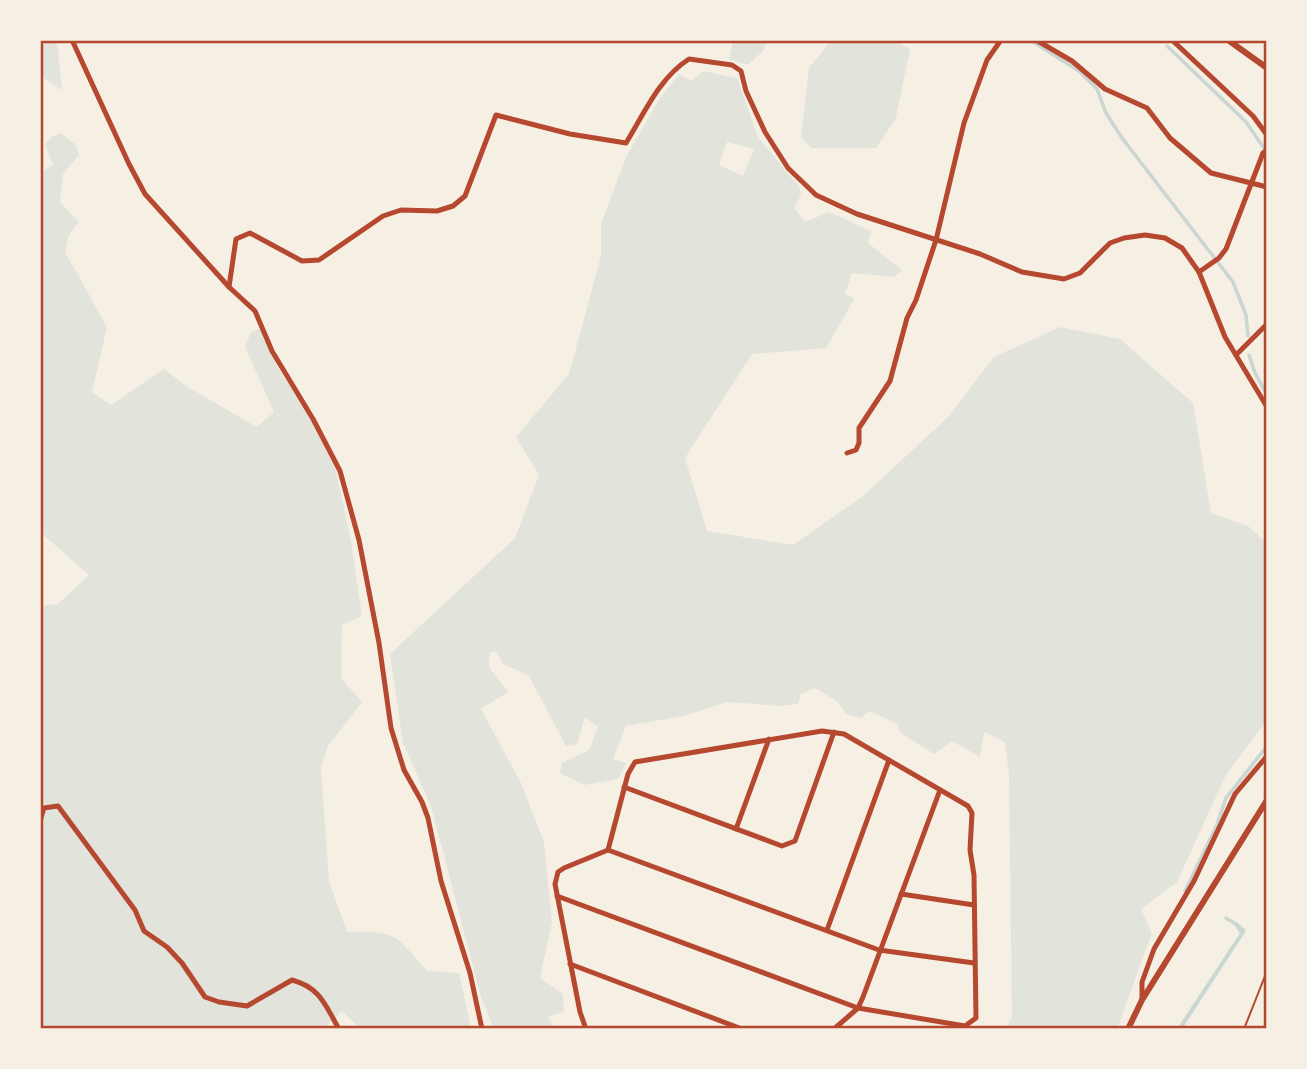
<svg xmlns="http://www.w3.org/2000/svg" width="1307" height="1069" font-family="Rubik,sans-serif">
  <rect width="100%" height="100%" fill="#f6efe4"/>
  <g fill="#e2e4dc" fill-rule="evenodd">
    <path d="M 40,40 L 55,40 L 58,48 L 62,90 L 40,76 Z"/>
    <path d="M 733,40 L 768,40 L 763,51 L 748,65 L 729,59 Z"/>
    <path d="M 828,40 L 904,40 L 902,45 L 910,49 L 896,118 L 876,148 L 811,148 L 801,137 L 809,68 L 830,42 Z"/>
    <path d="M 703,71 L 737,78 L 758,137 L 800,188 L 801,195 L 794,208 L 805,222 L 829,212 L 871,231 L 868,243 L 902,270 L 895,277 L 852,273 L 845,294 L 855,298 L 826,348 L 752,354 L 685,458 L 707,531 L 793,545 L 863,496 L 948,417 L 994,357 L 1060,327 L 1120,339 L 1193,403 L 1211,513 L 1248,526 L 1267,543 L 1267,720 L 1226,775 L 1177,882 L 1141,909 L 1152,933 L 1117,1029 L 1005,1029 L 1012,1018 L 1009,774 L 1005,742 L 984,732 L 980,757 L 952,741 L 934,754 L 901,733 L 897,724 L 870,711 L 861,718 L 846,714 L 838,702 L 815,688 L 801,694 L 798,704 L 780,706 L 727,702 L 684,716 L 626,726 L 613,759 L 626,763 L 618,779 L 584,785 L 560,773 L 562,763 L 589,750 L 598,727 L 585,717 L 577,745 L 566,746 L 529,676 L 503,664 L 496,651 L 490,652 L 489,667 L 508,692 L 481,709 L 521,783 L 544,842 L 552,922 L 540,978 L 563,994 L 564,1012 L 548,1016 L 555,1029 L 494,1029 L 481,997 L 431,806 L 403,743 L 390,654 L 515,538 L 539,475 L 516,437 L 569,374 L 601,256 L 601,224 L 626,157 L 660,98 L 679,74 L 692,81 ZM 727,142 L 754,149 L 743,176 L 719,165 Z"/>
    <path d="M 60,133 L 75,144 L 79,155 L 63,174 L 60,202 L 79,222 L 69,235 L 65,252 L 107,327 L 92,392 L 111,405 L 164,369 L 186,386 L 257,427 L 274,412 L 245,347 L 251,332 L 260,329 L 279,370 L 305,409 L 336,471 L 351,541 L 362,616 L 342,625 L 341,678 L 362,702 L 328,746 L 321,768 L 329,881 L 347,932 C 398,931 394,934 427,971 L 459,973 L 471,1029 L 361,1029 L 342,1011 L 323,1029 L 40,1029 L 40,606 L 58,604 L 89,575 L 40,532 L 40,173 L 53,165 L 45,144 L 53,136 Z"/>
  </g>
  <path fill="#c9d6d2" d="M 1236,922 L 1246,930 L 1244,934 L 1182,1029 L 1177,1029 L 1240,933 L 1235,926 Z"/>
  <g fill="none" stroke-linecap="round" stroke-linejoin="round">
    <g stroke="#c9d6d2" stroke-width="3.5">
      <path d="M 1030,40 L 1079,71 L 1097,89 L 1106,113 L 1122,138 L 1233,282 L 1246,315 L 1248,336"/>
      <path d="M 1167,46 L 1246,122 L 1266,151"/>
      <path d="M 1249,355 L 1255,373 L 1267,395"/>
      <path d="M 1185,891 L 1216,827 L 1226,798 L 1267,746"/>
      <path d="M 1226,918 L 1239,926"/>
    </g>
    <path stroke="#b5482f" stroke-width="2" d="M 1244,1029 L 1267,971"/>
    <g stroke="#b5482f" stroke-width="5">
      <path d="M 72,40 L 129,164 L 145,194 L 229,287 L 255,311 L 272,351 L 313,419 L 340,471 L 359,540 L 379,643 L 391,728 L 404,770 L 422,802 L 428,818 L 441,881 L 470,973 L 482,1029"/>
      <path d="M 1036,40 L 1072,61 L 1105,89 L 1147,108 L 1170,138 L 1211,173 L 1267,187"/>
      <path d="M 1172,40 L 1253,116 L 1267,135"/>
      <path d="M 1199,272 L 1219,258 L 1226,249 L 1263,153 L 1267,150"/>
      <path d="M 229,287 L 236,239 L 250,233 L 302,261 L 319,260 L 383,216 L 401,210 L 437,211 L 453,206 L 465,196 L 496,115 L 570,134 L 626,143 C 644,114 659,78 689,59 L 732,65 L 741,71 L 746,91 L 765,132 L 788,168 L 816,195 L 857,214 L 980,254 L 1022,272 L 1064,279 L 1080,273 L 1110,243 L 1124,238 L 1145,235 L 1165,238 L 1182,248 L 1199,272 L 1225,337 L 1267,407"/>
      <path d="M 1236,355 L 1267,324"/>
      <path d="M 847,453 L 856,450 L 859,443 L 859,428 L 890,381 L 907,318 L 916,300 L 936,240 L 964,123 L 987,60 L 1001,40"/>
      <path d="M 624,787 L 782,846 L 795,841 L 834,732"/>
      <path d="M 40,821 L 44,808 L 58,806 L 135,910 L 144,931 L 167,947 L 182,963 L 205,997 L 219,1002 L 247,1006 L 292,980 C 321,988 325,1005 339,1029"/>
      <path d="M 736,829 L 769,739"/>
      <path d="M 901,894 L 974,905"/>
      <path d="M 557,896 L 858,1008 L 965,1026 L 976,1018 L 974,875 L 970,850 L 972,813 L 968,806 L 844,734 L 822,731 L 635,762 L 628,774 L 608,850"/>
      <path d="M 827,930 L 889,760"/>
      <path d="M 570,964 L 742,1029"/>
      <path d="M 1142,1000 L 1142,982 L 1154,949 L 1194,881 L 1235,794 L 1267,756"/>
      <path d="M 586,1029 L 580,1012 L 555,884 L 558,872 L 564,868 L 608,850 L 879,950 L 974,963"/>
      <path d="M 834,1029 L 858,1008 L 863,997 L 940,790"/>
    </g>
    <g stroke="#b5482f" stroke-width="6">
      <path d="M 1228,40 L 1267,68"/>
      <path d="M 1128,1029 L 1142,1000 L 1267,800"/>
    </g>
  </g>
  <rect width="1307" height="1069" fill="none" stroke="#f6efe4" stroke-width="84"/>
  <rect x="42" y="42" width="1223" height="985" fill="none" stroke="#b5482f" stroke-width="2.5"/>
</svg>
